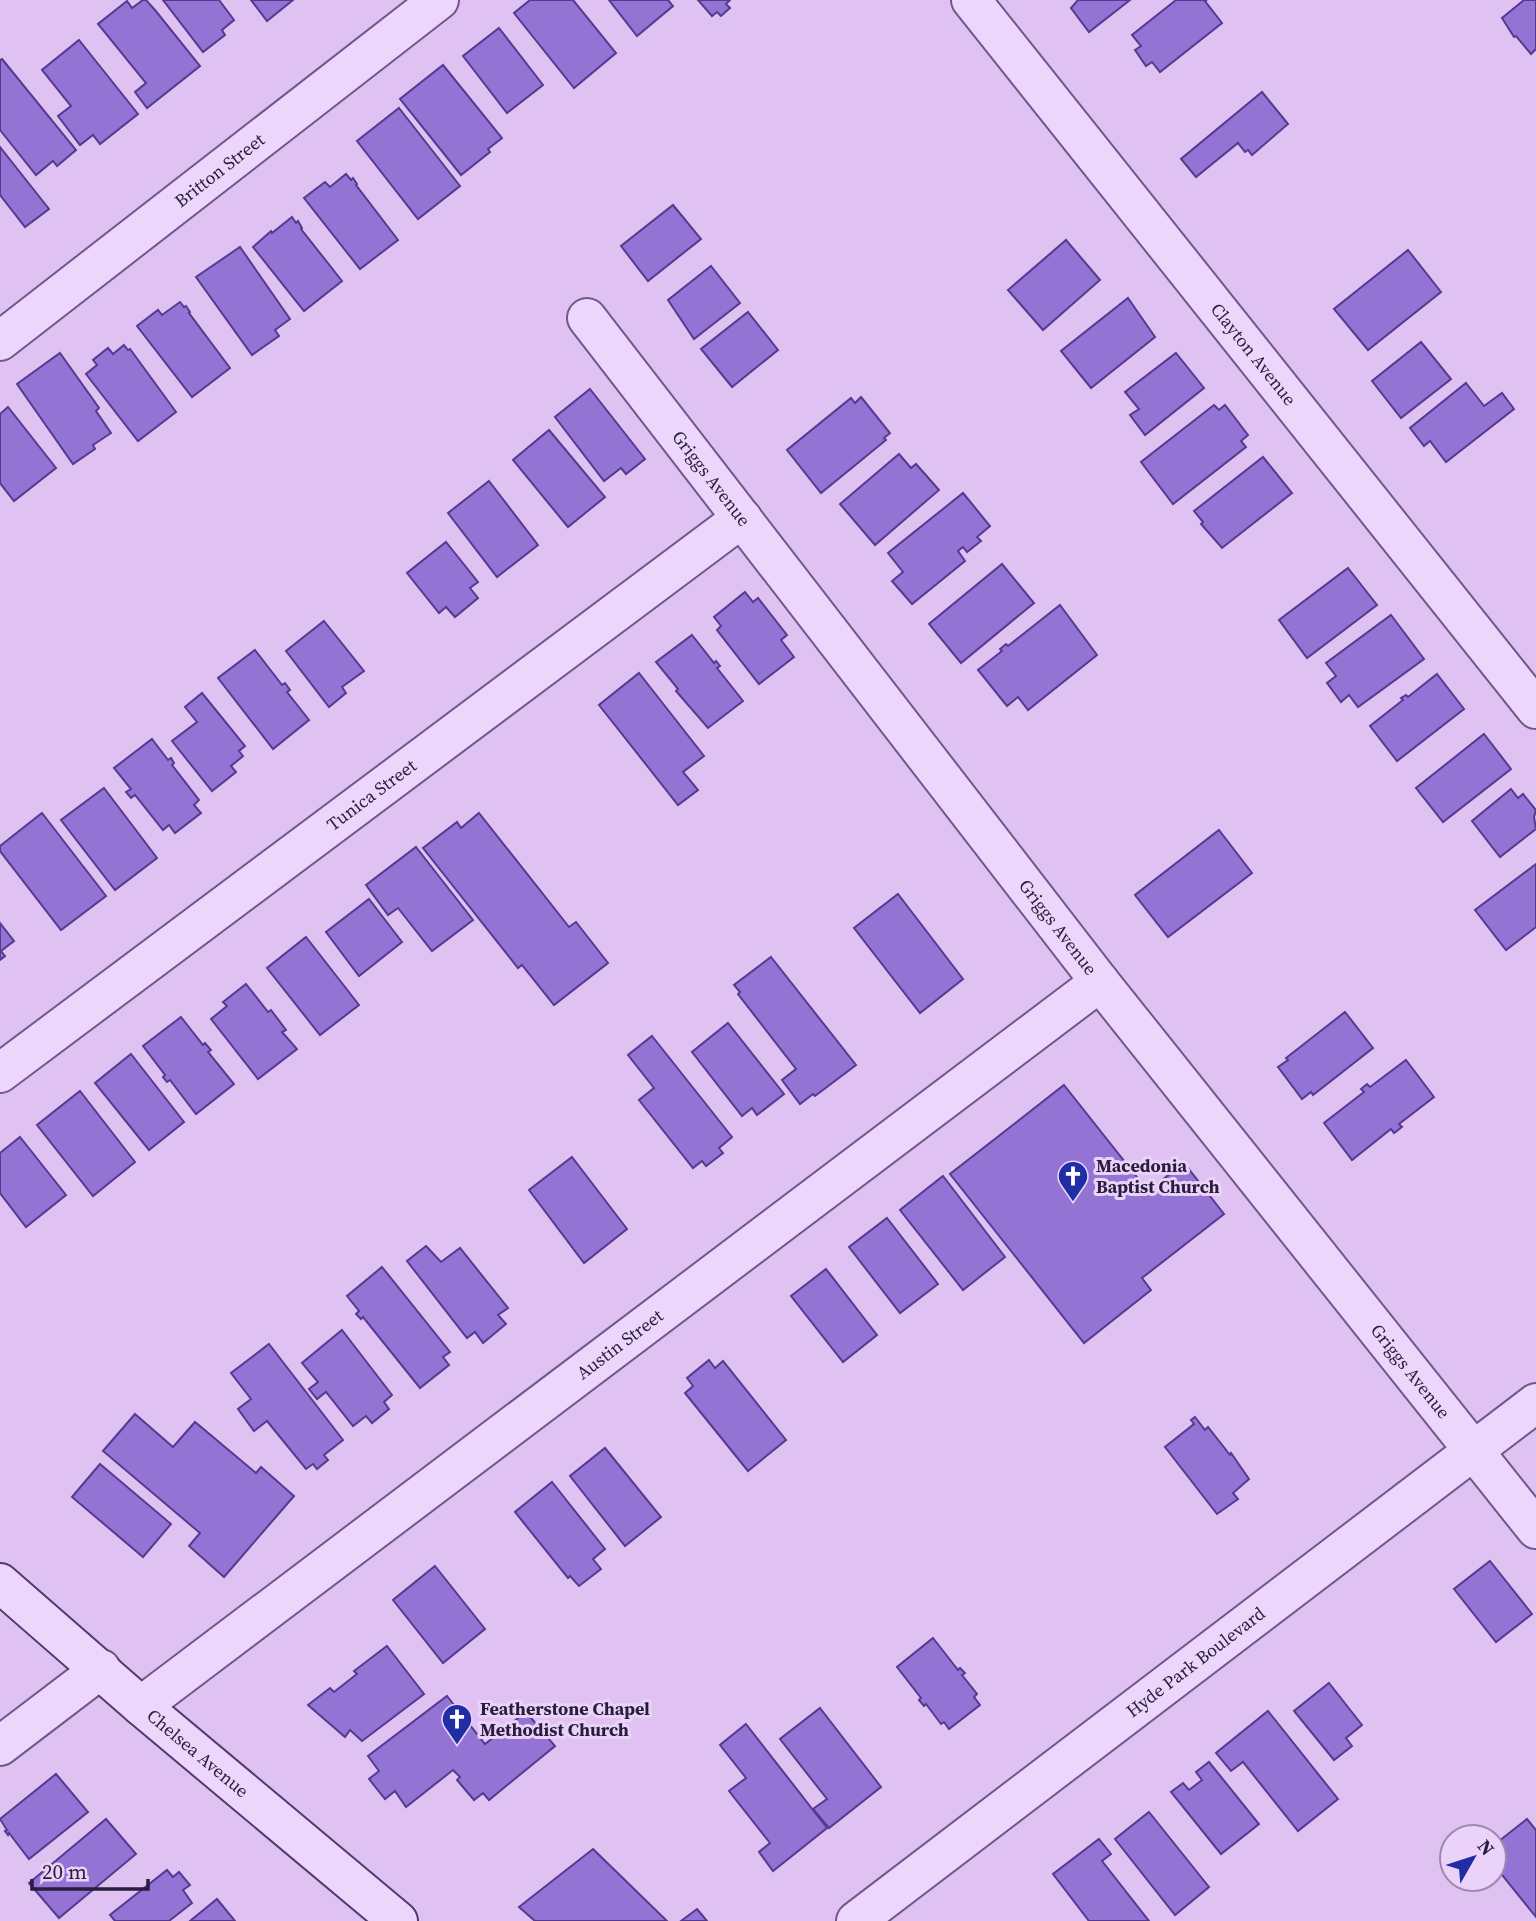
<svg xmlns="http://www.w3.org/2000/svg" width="1536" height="1921" font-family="'Source Serif 4',serif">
  <rect width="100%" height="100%" fill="#dfc2f2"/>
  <g fill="#9374d5" stroke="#543a90" stroke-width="2">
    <path d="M 143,0 L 146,0 L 155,10 L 200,66 L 147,108 L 135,92 L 146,83 L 98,24 L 127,1 L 132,8 Z"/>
    <path d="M 163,0 L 219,0 L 234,20 L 222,30 L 225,35 L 203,52 Z"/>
    <path d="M 251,0 L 293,0 L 267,21 Z"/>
    <path d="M 530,0 L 573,0 L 616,53 L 574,88 L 514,13 Z"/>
    <path d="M 609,0 L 668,0 L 673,6 L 637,36 Z"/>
    <path d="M 698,0 L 730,0 L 726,4 L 730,8 L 721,16 L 717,12 L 712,16 Z"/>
    <path d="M 1078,0 L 1130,0 L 1089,32 L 1071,8 Z"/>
    <path d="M 1176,0 L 1207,0 L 1205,1 L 1222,23 L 1160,72 L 1152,62 L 1146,66 L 1135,50 L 1141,46 L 1132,35 Z"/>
    <path d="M 1524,0 L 1536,0 L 1536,49 L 1531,54 L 1516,36 L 1514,37 L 1502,18 Z"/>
    <path d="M 499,28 L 543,85 L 507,113 L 463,56 Z"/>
    <path d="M 79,40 L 138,114 L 100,144 L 93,135 L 80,145 L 58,116 L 71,106 L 42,70 Z"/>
    <path d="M 2,59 L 76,150 L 57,166 L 53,161 L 36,175 L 0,130 L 0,60 Z"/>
    <path d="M 443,65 L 502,138 L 488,149 L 490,152 L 461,175 L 400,99 Z"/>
    <path d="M 1262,92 L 1288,124 L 1252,155 L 1248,150 L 1245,152 L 1238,143 L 1196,177 L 1181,159 Z"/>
    <path d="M 399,108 L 460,186 L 418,219 L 357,141 Z"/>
    <path d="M 0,147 L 49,209 L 25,227 L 0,195 Z"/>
    <path d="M 346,174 L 351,180 L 353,178 L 357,184 L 356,185 L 398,240 L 360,269 L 304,198 L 325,182 L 330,187 Z"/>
    <path d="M 673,205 L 701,239 L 648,281 L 621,246 Z"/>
    <path d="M 292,217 L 296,223 L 298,221 L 302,228 L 301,229 L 342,281 L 304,311 L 253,247 L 271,231 L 272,233 Z"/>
    <path d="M 1066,240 L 1100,280 L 1043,330 L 1008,290 Z"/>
    <path d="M 240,247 L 290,319 L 275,330 L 279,336 L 252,355 L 196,277 Z"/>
    <path d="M 1408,250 L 1441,292 L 1368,350 L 1334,309 Z"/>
    <path d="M 711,266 L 740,303 L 694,339 L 668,300 Z"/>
    <path d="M 1128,298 L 1155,337 L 1091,388 L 1061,351 Z"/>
    <path d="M 180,302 L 184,307 L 186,306 L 190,312 L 189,313 L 230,368 L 192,397 L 137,326 L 158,310 L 162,315 Z"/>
    <path d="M 748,312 L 778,350 L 732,387 L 701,349 Z"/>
    <path d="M 1421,342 L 1451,379 L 1401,418 L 1372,381 Z"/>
    <path d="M 124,345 L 128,350 L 130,349 L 176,412 L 138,441 L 86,374 L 97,365 L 93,360 L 108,348 L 113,354 Z"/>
    <path d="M 60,353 L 99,408 L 96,411 L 111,433 L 93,445 L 95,449 L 73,464 L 17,384 Z"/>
    <path d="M 1176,353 L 1204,388 L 1145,435 L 1130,415 L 1139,409 L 1125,392 Z"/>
    <path d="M 1466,383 L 1484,406 L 1502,393 L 1514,409 L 1446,462 L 1430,441 L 1424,446 L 1410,428 Z"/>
    <path d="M 590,389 L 645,459 L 626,474 L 621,468 L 604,481 L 555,417 Z"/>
    <path d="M 861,397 L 890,433 L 884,438 L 886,440 L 821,493 L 787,450 L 851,398 L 855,403 Z"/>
    <path d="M 1214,405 L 1219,410 L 1225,405 L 1248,435 L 1241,441 L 1246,447 L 1173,504 L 1141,462 Z"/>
    <path d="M 8,407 L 56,468 L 14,501 L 0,483 L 0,414 Z"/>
    <path d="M 549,430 L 605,497 L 568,527 L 513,460 Z"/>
    <path d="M 899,454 L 911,468 L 916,464 L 939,490 L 875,545 L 840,504 Z"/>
    <path d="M 1263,457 L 1292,493 L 1222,548 L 1201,524 L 1203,522 L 1194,511 Z"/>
    <path d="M 489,481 L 538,545 L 497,577 L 448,513 Z"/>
    <path d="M 963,493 L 990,526 L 977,537 L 981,541 L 967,552 L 963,547 L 958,551 L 965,561 L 912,604 L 892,581 L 903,572 L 888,553 Z"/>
    <path d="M 446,542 L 478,582 L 470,588 L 478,598 L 455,617 L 446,607 L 439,613 L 407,573 Z"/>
    <path d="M 1002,564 L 1034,603 L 961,663 L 929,624 Z"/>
    <path d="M 1348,568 L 1377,605 L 1307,658 L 1279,620 Z"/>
    <path d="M 745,592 L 753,602 L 758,598 L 787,635 L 781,640 L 794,657 L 759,684 L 717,630 L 721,626 L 714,617 Z"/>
    <path d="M 1060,605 L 1097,655 L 1028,710 L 1018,697 L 1007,706 L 978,670 L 1002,651 L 1000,649 L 1006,644 L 1008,646 Z"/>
    <path d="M 1391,615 L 1424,659 L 1358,707 L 1349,695 L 1341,702 L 1327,683 L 1336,676 L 1326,663 Z"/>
    <path d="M 324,621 L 364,671 L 342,687 L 346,693 L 329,707 L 286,651 Z"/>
    <path d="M 692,635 L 714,663 L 716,661 L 720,666 L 717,668 L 743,701 L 708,728 L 676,691 L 678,689 L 656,662 Z"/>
    <path d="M 255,650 L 282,685 L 285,683 L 290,690 L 287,692 L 309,720 L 273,749 L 218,678 Z"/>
    <path d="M 639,673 L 704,756 L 683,772 L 698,790 L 678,805 L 599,705 Z"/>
    <path d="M 1437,674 L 1464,709 L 1397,761 L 1370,726 L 1403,700 L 1401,698 L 1406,695 L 1408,697 Z"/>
    <path d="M 202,693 L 245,746 L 239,751 L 243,756 L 231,766 L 236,772 L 212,791 L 172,741 L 197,722 L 185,707 Z"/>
    <path d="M 1484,734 L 1511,769 L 1443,822 L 1416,788 Z"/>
    <path d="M 152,739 L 168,760 L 171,758 L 174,763 L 172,765 L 199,800 L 194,805 L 201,813 L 175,833 L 169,825 L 163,830 L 135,795 L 131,798 L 126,792 L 131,789 L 114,768 Z"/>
    <path d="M 104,788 L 157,858 L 115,890 L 61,820 Z"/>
    <path d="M 1511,789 L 1518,798 L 1523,794 L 1536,810 L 1534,817 L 1536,829 L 1500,857 L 1472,821 Z"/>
    <path d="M 42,813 L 106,896 L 61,930 L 0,851 L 0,846 Z"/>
    <path d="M 479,813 L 569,927 L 576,922 L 608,963 L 554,1005 L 522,965 L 518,968 L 423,848 L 457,822 L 461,828 Z"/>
    <path d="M 1219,830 L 1252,873 L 1168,937 L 1135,895 Z"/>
    <path d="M 416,847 L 473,920 L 432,951 L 398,908 L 388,915 L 366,885 Z"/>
    <path d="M 1536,864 L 1536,927 L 1506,950 L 1475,910 Z"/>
    <path d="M 898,894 L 963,979 L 920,1013 L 854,928 Z"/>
    <path d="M 369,899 L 402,942 L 359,976 L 326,932 Z"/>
    <path d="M 0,923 L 14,941 L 1,951 L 5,956 L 0,960 Z"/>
    <path d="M 306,937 L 359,1005 L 320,1035 L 267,968 Z"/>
    <path d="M 771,957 L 856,1065 L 815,1096 L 813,1094 L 800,1104 L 782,1080 L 796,1069 L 738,994 L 740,992 L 734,985 Z"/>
    <path d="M 246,984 L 268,1012 L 271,1010 L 286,1030 L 282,1032 L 297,1049 L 258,1079 L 211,1019 L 227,1006 L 223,1002 Z"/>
    <path d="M 1345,1012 L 1373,1048 L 1313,1095 L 1311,1092 L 1302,1099 L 1278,1067 L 1288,1060 L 1286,1058 Z"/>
    <path d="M 181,1017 L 203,1045 L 205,1043 L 211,1050 L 208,1052 L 234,1084 L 196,1114 L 170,1080 L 167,1082 L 163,1077 L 165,1075 L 143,1046 Z"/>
    <path d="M 728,1023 L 784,1094 L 757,1115 L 752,1108 L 742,1116 L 692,1052 Z"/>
    <path d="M 652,1036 L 732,1137 L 719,1148 L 723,1153 L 706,1166 L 702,1161 L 693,1168 L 639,1100 L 654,1088 L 628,1055 Z"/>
    <path d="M 131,1054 L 184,1122 L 149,1150 L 95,1083 Z"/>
    <path d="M 1406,1060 L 1434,1097 L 1399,1124 L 1402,1127 L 1394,1133 L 1391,1129 L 1352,1160 L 1324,1123 L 1364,1092 L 1361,1089 L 1367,1084 L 1370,1087 Z"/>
    <path d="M 1064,1085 L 1148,1191 L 1184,1163 L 1224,1214 L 1142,1278 L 1151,1290 L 1084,1343 L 950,1174 Z"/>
    <path d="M 80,1091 L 135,1162 L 93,1196 L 37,1125 Z"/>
    <path d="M 20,1137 L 66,1195 L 26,1227 L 0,1193 L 0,1153 Z"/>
    <path d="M 572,1157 L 627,1229 L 584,1263 L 529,1190 Z"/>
    <path d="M 943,1176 L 1005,1257 L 963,1290 L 900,1210 Z"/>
    <path d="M 887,1218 L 938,1284 L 900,1313 L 849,1247 Z"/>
    <path d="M 426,1246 L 441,1262 L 460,1248 L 508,1308 L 498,1315 L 506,1324 L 483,1343 L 475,1332 L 467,1338 L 407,1261 Z"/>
    <path d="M 382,1267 L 450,1352 L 443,1357 L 449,1365 L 420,1388 L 363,1317 L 361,1319 L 356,1314 L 359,1311 L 347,1296 Z"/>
    <path d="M 826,1269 L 877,1335 L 843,1362 L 791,1296 Z"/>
    <path d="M 342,1330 L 392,1395 L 384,1402 L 389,1409 L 372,1423 L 366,1416 L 353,1426 L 326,1392 L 317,1399 L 309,1389 L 318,1382 L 302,1363 Z"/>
    <path d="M 269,1344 L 343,1440 L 324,1455 L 328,1460 L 317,1469 L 313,1464 L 306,1469 L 267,1421 L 254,1431 L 238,1409 L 251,1399 L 231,1373 Z"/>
    <path d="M 709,1360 L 715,1368 L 723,1361 L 786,1440 L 748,1471 L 685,1393 L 693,1386 L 687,1378 Z"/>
    <path d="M 135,1414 L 173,1447 L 195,1422 L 256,1473 L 261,1467 L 294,1496 L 224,1577 L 189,1546 L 200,1533 L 103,1451 Z"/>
    <path d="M 1195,1417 L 1205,1430 L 1208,1427 L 1230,1455 L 1231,1453 L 1249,1479 L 1233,1493 L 1238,1499 L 1217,1514 L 1165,1447 L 1194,1424 L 1191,1420 Z"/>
    <path d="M 605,1448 L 661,1517 L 625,1546 L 570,1476 Z"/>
    <path d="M 100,1464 L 171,1524 L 143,1557 L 72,1497 Z"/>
    <path d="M 552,1482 L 605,1549 L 593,1559 L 601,1569 L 579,1586 L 570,1576 L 568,1578 L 515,1512 Z"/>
    <path d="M 1490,1561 L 1532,1614 L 1496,1642 L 1454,1589 Z"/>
    <path d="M 435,1566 L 485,1629 L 443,1663 L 393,1600 Z"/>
    <path d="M 933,1638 L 958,1670 L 960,1668 L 965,1673 L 962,1675 L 977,1694 L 974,1697 L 980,1705 L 949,1729 L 944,1722 L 941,1724 L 926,1704 L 924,1706 L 919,1700 L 921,1698 L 897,1667 Z"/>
    <path d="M 387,1646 L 424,1694 L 362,1741 L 350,1730 L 345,1737 L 308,1705 L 330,1688 L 334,1692 L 357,1674 L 354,1671 Z"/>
    <path d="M 1329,1683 L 1362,1725 L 1346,1738 L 1352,1746 L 1334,1760 L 1294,1711 Z"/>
    <path d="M 447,1696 L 485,1744 L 526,1712 L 555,1746 L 489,1800 L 483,1793 L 474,1800 L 457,1780 L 460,1777 L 453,1770 L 406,1807 L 395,1791 L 385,1799 L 369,1779 L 379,1771 L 368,1756 Z"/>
    <path d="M 820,1708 L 881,1787 L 829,1828 L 813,1809 L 827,1799 L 780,1739 Z"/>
    <path d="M 1268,1711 L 1338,1799 L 1298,1831 L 1243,1762 L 1231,1771 L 1216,1753 Z"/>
    <path d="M 746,1724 L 827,1828 L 773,1871 L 759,1852 L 770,1843 L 729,1791 L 746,1778 L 720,1745 Z"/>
    <path d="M 1209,1762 L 1259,1824 L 1221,1854 L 1171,1792 L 1183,1783 L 1189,1790 L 1202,1780 L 1196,1772 Z"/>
    <path d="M 56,1774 L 88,1812 L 29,1859 L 9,1833 L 8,1835 L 5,1831 L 7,1830 L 0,1819 Z"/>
    <path d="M 1149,1812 L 1209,1887 L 1175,1915 L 1115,1839 Z"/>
    <path d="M 106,1819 L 136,1854 L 59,1918 L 29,1883 Z"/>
    <path d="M 1527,1819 L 1536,1830 L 1536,1917 L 1494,1865 L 1494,1845 Z"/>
    <path d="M 1099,1839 L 1111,1854 L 1102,1861 L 1149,1921 L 1089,1921 L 1053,1874 Z"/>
    <path d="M 593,1849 L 667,1921 L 535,1921 L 519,1907 Z"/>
    <path d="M 167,1870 L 173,1877 L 179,1872 L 190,1885 L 183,1890 L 192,1903 L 169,1921 L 115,1921 L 110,1915 Z"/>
    <path d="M 217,1899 L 235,1921 L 190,1921 Z"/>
    <path d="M 697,1909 L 707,1921 L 681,1921 Z"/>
  </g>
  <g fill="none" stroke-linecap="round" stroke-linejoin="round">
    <g stroke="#6f578f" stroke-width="42">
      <g id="minor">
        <path id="s1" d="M 971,0 L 1536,709"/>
        <path id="s2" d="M 587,318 L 1100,982 L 1536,1529"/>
        <path id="s3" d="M 0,341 L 439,0"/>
        <path id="s4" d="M 0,1073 L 742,518"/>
        <path id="s5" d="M 141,1706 L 1100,982"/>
        <path d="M 0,1746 L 101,1669"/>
        <path id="s6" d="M 856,1921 L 1536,1403"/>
      </g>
    </g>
    <g stroke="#503a70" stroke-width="42">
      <g id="secondary">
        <path id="s7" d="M 0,1583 L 141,1706 L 398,1921"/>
      </g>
    </g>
    <use href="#minor" stroke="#edd6fc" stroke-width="38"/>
    <use href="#secondary" stroke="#edd6fc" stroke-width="38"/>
  </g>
  <defs>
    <g id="church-pin" transform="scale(1.575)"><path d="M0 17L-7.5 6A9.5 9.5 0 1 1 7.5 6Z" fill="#202ea4" stroke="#ead2f9"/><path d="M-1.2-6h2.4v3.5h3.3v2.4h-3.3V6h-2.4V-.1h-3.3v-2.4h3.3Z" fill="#fff"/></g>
  </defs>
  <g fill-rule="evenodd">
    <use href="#church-pin" x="1073" y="1176"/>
    <use href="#church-pin" x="457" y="1719"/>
  </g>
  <g text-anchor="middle" stroke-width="6" stroke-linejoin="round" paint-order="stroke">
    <g font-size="18" fill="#291d3d" stroke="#ead2f9">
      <text dy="6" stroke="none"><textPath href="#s3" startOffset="278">Britton Street</textPath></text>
      <text dy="6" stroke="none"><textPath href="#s1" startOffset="453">Clayton Avenue</textPath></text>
      <text dy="6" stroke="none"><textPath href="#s2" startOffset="203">Griggs Avenue</textPath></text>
      <text dy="6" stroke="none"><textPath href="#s4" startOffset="464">Tunica Street</textPath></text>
      <text dy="6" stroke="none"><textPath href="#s2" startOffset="770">Griggs Avenue</textPath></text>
      <text dy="6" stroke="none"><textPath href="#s5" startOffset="600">Austin Street</textPath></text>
      <text dy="6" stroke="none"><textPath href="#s2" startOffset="1337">Griggs Avenue</textPath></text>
      <text dy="6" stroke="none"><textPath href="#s6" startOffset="427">Hyde Park Boulevard</textPath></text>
      <text dy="6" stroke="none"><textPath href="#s7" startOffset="261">Chelsea Avenue</textPath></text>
    </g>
    <g font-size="18" font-weight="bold" fill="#291d3d" stroke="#ead2f9" text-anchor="start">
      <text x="1096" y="1172">Macedonia<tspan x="1096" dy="21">Baptist Church</tspan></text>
      <text x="480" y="1715">Featherstone Chapel<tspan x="480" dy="21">Methodist Church</tspan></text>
    </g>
  </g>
  <g transform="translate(1473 1858) rotate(51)"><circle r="33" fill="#ead2f9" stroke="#9d8aae" stroke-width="2"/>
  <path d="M0-5L12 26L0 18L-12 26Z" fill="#202ea4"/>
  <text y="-10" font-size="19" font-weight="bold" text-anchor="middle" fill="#291d3d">N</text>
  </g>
  <path d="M32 1879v10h116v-10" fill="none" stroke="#291d3d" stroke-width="3.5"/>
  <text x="42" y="1879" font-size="21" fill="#291d3d" stroke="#ead2f9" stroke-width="5" paint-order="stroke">20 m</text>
</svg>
